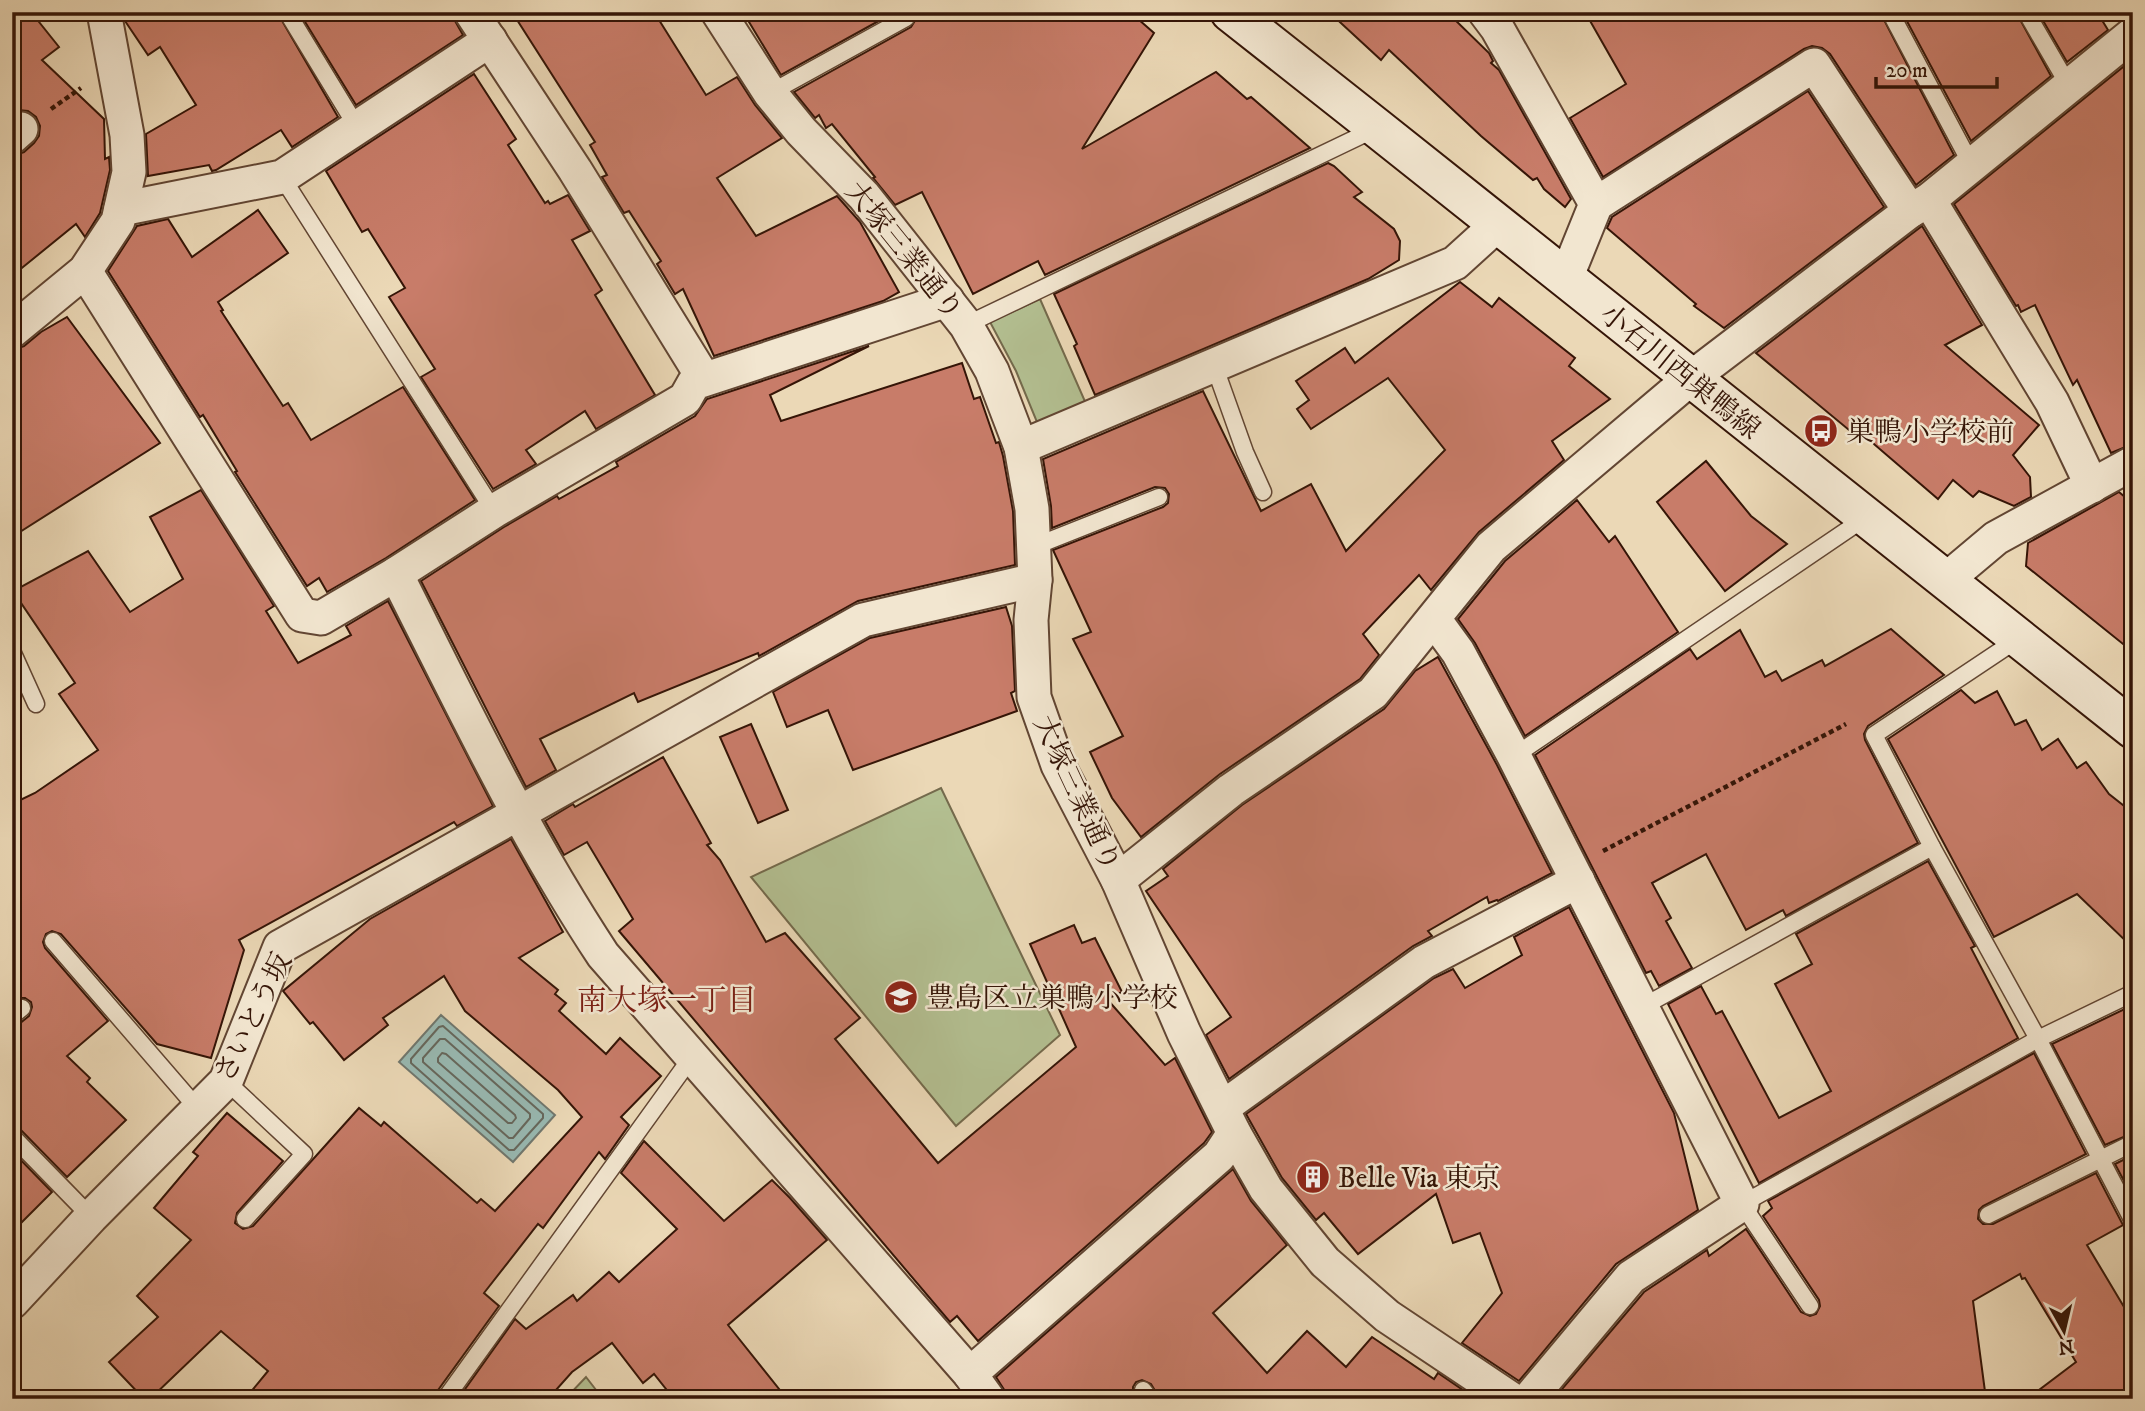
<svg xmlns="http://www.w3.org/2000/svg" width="2145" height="1411" font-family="'IM FELL DW Pica','Noto Serif JP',serif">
  <rect width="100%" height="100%" fill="#ebd8b6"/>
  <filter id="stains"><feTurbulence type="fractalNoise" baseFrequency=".00286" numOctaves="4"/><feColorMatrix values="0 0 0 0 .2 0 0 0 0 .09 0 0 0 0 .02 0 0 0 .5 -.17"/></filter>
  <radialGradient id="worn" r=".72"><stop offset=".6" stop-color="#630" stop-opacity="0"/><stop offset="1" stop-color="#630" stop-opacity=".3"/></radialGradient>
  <g fill="#b3bf91" stroke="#746a4c" stroke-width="2">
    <path d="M 1040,299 L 1087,406 L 1039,427 L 1016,371 L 990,322 Z"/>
    <path d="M 941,788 L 1060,1035 L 956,1126 L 751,877 Z"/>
    <path d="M 586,1377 L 603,1399 L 567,1399 L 566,1398 Z"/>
  </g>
  <path fill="#98b9b2" stroke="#70776e" stroke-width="2" d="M 441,1015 L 555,1115 L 513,1162 L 399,1062 Z"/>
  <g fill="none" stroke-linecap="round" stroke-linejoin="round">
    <g stroke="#66675c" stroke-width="2">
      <path d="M 443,1026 L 543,1114 L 543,1118 L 514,1150 L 509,1150 L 411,1063 L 411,1059 L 439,1027 Z"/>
      <path d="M 440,1039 L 445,1039 L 530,1114 L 530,1118 L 513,1138 L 509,1138 L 423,1062 L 423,1058 Z"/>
      <path d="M 442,1053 L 446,1054 L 515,1115 L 516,1118 L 512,1123 L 508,1123 L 438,1062 L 438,1058 Z"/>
    </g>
  </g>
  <g fill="#c87c69" stroke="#351507" stroke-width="2">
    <path d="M 12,12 L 31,12 L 59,47 L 42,60 L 104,119 L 105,159 L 109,157 L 110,170 L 100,213 L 85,237 L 76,224 L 12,276 L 12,156 L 24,152 L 34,143 L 39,136 L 40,126 L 36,117 L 28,111 L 18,110 L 12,112 Z"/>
    <path d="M 124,12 L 277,12 L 338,117 L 292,147 L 281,130 L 216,170 L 212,171 L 209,165 L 148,176 L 146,134 L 196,105 L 160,47 L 148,55 L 125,21 Z"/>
    <path d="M 299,12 L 450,12 L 463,35 L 356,105 Z"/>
    <path d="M 512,12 L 654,12 L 706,95 L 737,77 L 755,105 L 782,138 L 717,178 L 756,236 L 837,196 L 860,222 L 899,292 L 883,301 L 714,356 L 683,289 L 675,294 L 657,264 L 661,261 L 629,211 L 624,213 L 602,177 L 607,175 L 590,145 L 595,142 Z"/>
    <path d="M 743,12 L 895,12 L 781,75 Z"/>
    <path d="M 915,12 L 1130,12 L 1154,33 L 1082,149 L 1216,72 L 1247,99 L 1251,97 L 1310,148 L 1045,275 L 1038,261 L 973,294 L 922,192 L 895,205 L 873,178 L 875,177 L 832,124 L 826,128 L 819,115 L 815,118 L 794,92 L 911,27 L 916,19 Z"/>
    <path d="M 1329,12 L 1447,12 L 1489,53 L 1493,61 L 1491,63 L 1499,70 L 1571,199 L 1565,207 L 1544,189 L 1537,178 L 1533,180 L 1481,136 L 1389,50 L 1381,60 Z"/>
    <path d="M 1585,12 L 1880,12 L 1954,155 L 1916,185 L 1830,54 L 1822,48 L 1812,46 L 1804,49 L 1603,177 L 1570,118 L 1626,84 Z"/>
    <path d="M 1902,12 L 2016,12 L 2051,76 L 1971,141 Z"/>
    <path d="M 2038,12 L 2097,12 L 2108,30 L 2067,62 Z"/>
    <path d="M 2128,63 L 2133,70 L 2133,444 L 2111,453 L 2077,380 L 2073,385 L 2035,305 L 2021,312 L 2018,305 L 2016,306 L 1954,204 Z"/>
    <path d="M 474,74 L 516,139 L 508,145 L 545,203 L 548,201 L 550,204 L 568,195 L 590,231 L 572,240 L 602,290 L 595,295 L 655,395 L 596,429 L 585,411 L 526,450 L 536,464 L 493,489 L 421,377 L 435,369 L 389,297 L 405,288 L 368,229 L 362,232 L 326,171 Z"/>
    <path d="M 1808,91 L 1884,207 L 1724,328 L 1694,306 L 1696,304 L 1607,228 L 1612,217 Z"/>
    <path d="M 1328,163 L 1334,166 L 1362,192 L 1354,197 L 1394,229 L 1400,241 L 1399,260 L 1368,279 L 1095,395 L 1074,346 L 1077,344 L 1054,294 Z"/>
    <path d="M 258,210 L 288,253 L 218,302 L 223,310 L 221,311 L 283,406 L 288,403 L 311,440 L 403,387 L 475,500 L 386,558 L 327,592 L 319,578 L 307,586 L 235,472 L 237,471 L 203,415 L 200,417 L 108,271 L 137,226 L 168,219 L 192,257 Z"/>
    <path d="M 1922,226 L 1982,325 L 1945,345 L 2039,425 L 2013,455 L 2030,477 L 2031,497 L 2014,506 L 1979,491 L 1973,497 L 1953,480 L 1938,499 L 1853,426 L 1849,430 L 1756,353 Z"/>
    <path d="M 1460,282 L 1492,307 L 1499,298 L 1575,358 L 1569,366 L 1610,399 L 1552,441 L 1564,460 L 1479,532 L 1431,590 L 1419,575 L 1363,634 L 1379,655 L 1360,679 L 1220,774 L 1141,837 L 1112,798 L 1090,752 L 1123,736 L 1073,639 L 1091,632 L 1053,550 L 1163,507 L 1168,503 L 1169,494 L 1165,488 L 1155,487 L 1052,528 L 1051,506 L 1043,459 L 1203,391 L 1261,511 L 1311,484 L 1346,551 L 1445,450 L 1388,378 L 1311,429 L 1297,409 L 1309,400 L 1296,381 L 1345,348 L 1355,363 Z"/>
    <path d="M 67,317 L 160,443 L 12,537 L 12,350 L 24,346 L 41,332 Z"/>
    <path d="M 869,346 L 770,395 L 781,421 L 962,363 L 974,399 L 980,397 L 996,443 L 999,442 L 1003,456 L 1013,511 L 1015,565 L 858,601 L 759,656 L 758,653 L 638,702 L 634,693 L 540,739 L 556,770 L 526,787 L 421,581 L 504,527 L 557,496 L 559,499 L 618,466 L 616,462 L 695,416 L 707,399 Z"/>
    <path d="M 1706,461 L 1751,516 L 1787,544 L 1725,591 L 1657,502 Z"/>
    <path d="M 201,490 L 274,606 L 266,611 L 298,663 L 351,635 L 346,626 L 388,601 L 493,806 L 457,826 L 454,822 L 239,940 L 244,950 L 211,1058 L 157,1044 L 61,934 L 52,931 L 46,934 L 43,942 L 45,948 L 108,1021 L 67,1056 L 90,1078 L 87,1082 L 126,1120 L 67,1177 L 20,1129 L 12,1126 L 12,1026 L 19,1024 L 29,1016 L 32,1007 L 31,1002 L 25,998 L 20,998 L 12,1002 L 12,804 L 35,793 L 98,750 L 59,694 L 75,683 L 13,591 L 88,551 L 130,612 L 183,579 L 150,517 Z"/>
    <path d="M 2119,492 L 2133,504 L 2133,652 L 2026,566 L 2028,543 Z"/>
    <path d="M 1577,500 L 1609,542 L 1615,536 L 1678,632 L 1525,736 L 1475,643 L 1458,619 L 1505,561 Z"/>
    <path d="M 1006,607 L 1012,626 L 1015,691 L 1011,693 L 1017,711 L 853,770 L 828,710 L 787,727 L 773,692 L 870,638 Z"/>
    <path d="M 1891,629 L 1944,675 L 1868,726 L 1864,734 L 1865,740 L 1918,843 L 1786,916 L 1783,910 L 1746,930 L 1706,854 L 1652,883 L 1671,918 L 1666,921 L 1692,968 L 1659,986 L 1651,971 L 1646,973 L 1535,755 L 1690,649 L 1697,659 L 1740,630 L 1765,677 L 1776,671 L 1782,681 L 1822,660 L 1825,666 Z"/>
    <path d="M 1438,657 L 1497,765 L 1552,873 L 1498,901 L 1497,900 L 1489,903 L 1487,897 L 1428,931 L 1432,936 L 1413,946 L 1229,1079 L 1206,1035 L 1231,1017 L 1146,891 L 1168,876 L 1163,869 L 1242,805 L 1384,709 L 1415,671 Z"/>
    <path d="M 1961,690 L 1975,703 L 1997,691 L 2015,725 L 2026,720 L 2042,750 L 2058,739 L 2077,768 L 2086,762 L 2109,794 L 2133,813 L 2133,948 L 2077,894 L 1994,937 L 1888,739 Z"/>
    <path d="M 751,724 L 788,810 L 758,823 L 720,737 Z"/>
    <path d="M 663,757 L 711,843 L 707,845 L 720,860 L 766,942 L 785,933 L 860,1018 L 835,1039 L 938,1163 L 1076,1047 L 1030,944 L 1074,925 L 1082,943 L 1095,938 L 1122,992 L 1107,999 L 1165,1065 L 1175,1058 L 1212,1132 L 1204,1143 L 978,1341 L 957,1316 L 950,1322 L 619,931 L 633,919 L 587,842 L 564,855 L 545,821 L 573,804 L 575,807 Z"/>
    <path d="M 511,839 L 563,932 L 519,958 L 558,990 L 555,994 L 566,1003 L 559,1011 L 606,1054 L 620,1038 L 661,1076 L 621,1117 L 629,1125 L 605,1159 L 599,1152 L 543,1228 L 538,1224 L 484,1293 L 499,1306 L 436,1393 L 435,1399 L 245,1399 L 268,1371 L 221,1331 L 150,1399 L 144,1399 L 109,1362 L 158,1317 L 137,1296 L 191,1240 L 154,1208 L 198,1156 L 193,1152 L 227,1113 L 283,1161 L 237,1213 L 235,1223 L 243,1229 L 253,1226 L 359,1108 L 381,1126 L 384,1122 L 477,1203 L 481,1199 L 495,1211 L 582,1117 L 558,1090 L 465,1011 L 444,976 L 383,1018 L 388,1025 L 344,1060 L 313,1022 L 310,1024 L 283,991 L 370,919 Z"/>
    <path d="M 1928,861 L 1975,946 L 1971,948 L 2018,1038 L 1759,1183 L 1668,1004 L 1701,986 L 1716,1014 L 1722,1011 L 1779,1118 L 1831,1091 L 1775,984 L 1812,964 L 1796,934 Z"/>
    <path d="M 1569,907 L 1674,1113 L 1698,1210 L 1616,1264 L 1519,1381 L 1462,1343 L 1502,1293 L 1480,1233 L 1453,1243 L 1436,1194 L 1358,1254 L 1324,1213 L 1316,1220 L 1282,1178 L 1246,1114 L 1434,978 L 1453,969 L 1465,988 L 1522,955 L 1514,937 Z"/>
    <path d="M 2133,1005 L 2133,1133 L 2105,1145 L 2052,1044 Z"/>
    <path d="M 2034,1053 L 2086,1154 L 1983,1206 L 1979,1210 L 1978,1219 L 1983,1224 L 1993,1224 L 2096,1173 L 2123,1225 L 2087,1245 L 2133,1322 L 2133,1386 L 2116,1399 L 2027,1399 L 2076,1362 L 2025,1278 L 2022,1279 L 2020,1274 L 1973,1301 L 1986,1399 L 1568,1399 L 1562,1389 L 1644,1292 L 1707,1250 L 1709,1256 L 1746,1229 L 1801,1312 L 1810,1316 L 1816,1314 L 1820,1306 L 1819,1300 L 1763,1216 L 1772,1208 L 1768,1201 Z"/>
    <path d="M 644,1141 L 724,1221 L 772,1180 L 790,1198 L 827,1240 L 728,1325 L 787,1399 L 674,1399 L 654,1374 L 643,1383 L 612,1343 L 572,1372 L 548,1399 L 458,1399 L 515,1319 L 526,1329 L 573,1295 L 577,1301 L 609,1272 L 619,1282 L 677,1229 L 621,1173 Z"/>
    <path d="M 12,1151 L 52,1192 L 12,1232 Z"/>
    <path d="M 2133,1155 L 2133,1198 L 2115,1164 Z"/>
    <path d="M 1233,1169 L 1251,1201 L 1287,1245 L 1213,1313 L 1267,1373 L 1307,1331 L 1346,1367 L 1372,1337 L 1434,1379 L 1438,1373 L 1476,1399 L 1160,1399 L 1151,1384 L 1142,1380 L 1136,1382 L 1133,1387 L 1133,1392 L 1137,1399 L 1010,1399 L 996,1377 Z"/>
  </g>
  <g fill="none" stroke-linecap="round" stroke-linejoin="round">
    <g stroke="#624633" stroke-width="19">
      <g id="lane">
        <path d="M 287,12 L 357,127"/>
        <path d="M 1890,12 L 1971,164"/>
        <path d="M 2026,12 L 2069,86"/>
        <path d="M 770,93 L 906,18"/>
        <path d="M 282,177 L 494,511"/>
        <path d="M 966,325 L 1377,128"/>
        <path d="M 1214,365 L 1245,452 L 1263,492"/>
        <path d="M 1033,547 L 1159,497"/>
        <path d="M 2018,639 L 1874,735 L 1932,847 L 2038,1039 L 2133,1221"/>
        <path d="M 12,651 L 36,704"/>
        <path d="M 1514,756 L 1865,518"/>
        <path d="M 53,941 L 198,1109"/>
        <path d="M 1642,1007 L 1932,847"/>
        <path d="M 12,1016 L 22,1008"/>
        <path d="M 226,1081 L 304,1154 L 245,1219"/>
        <path d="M 12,1136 L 91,1217"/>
        <path d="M 1988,1215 L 2133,1143"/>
        <path d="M 1810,1306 L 1742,1204 L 2038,1039 L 2133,993"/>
        <path d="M 1143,1390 L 1150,1399"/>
        <path d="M 445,1399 L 691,1058"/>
      </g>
    </g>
    <g stroke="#624633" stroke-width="37">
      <g id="street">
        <path d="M 471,12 L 575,170 L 704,379"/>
        <path d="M 718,12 L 770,93 L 801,131 L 864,196 L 966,325 L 992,371 L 1021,447 L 1032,509 L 1035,580 L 1031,620 L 1034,697 L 1058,765 L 1118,880 L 1184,1033 L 1234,1133 L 1266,1189 L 1325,1262 L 1387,1316 L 1511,1399"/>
        <path d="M 1485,12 L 1497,28 L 1596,204 L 1566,278"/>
        <path d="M 12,137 L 21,129"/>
        <path d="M 1929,200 L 2052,402 L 2092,486"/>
        <path d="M 1596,204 L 1814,65 L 1910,211"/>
        <path d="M 121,209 L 282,177 L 490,40"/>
        <path d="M 85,271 L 302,615 L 321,618 L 396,574 L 494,511 L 685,399 L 694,383 L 947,300"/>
        <path d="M 12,331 L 85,271 L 118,221 L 129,172 L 127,135 L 104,12"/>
        <path d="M 1021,447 L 1455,263 L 1498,224"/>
        <path d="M 396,574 C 461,703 523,834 603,955 L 970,1374"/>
        <path d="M 1946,580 L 1996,538 L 2133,463"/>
        <path d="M 1434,619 L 1458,652 L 1514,756 L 1742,1204 L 1631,1277 L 1529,1399"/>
        <path d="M 1118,880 L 1231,790 L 1373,693 L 1491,547 L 1691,378 L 1910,211 L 1929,200 L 2133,34"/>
        <path d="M 1222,1108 L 1424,962 L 1578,881"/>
        <path d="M 12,1302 L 91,1217 L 226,1081 L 280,947 L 863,620 L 1035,580"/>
        <path d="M 988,1399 L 970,1374 L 1219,1156 L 1234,1133"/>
      </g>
    </g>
    <g stroke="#351507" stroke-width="42">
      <path id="secondary" d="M 1230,12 L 1377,128 L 2133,729"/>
    </g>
    <g stroke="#351507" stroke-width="4.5" stroke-dasharray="5 3.5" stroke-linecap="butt">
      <path d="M 51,109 L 81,88"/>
      <path d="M 1603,851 L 1846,724"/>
    </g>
    <use href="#lane" stroke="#f2e6d0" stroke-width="16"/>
    <use href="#street" stroke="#f2e6d0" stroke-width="33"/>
    <use href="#secondary" stroke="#f2e6d0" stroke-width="38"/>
  </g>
  <defs>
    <g id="bus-disc" transform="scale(1.75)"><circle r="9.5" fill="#8f2418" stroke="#f2e6d0"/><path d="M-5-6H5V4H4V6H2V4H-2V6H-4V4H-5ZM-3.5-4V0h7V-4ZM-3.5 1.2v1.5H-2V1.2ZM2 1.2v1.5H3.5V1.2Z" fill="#fff"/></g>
    <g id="school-disc" transform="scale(1.75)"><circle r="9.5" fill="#8f2418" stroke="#f2e6d0"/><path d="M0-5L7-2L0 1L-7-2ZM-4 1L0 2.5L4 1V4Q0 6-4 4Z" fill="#fff"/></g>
    <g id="building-disc" transform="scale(1.75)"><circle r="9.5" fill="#8f2418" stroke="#f2e6d0"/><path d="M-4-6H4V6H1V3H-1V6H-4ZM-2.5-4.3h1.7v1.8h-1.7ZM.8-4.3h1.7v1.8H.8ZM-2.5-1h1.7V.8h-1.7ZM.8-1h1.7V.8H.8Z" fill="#fff"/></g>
  </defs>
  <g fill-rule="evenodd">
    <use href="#bus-disc" x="1821" y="431"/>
    <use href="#school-disc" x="901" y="997"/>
    <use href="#building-disc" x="1313" y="1177"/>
  </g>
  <g text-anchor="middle" stroke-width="5" stroke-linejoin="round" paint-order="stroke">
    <g font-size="28" fill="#351507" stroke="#f2e6d0">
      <text transform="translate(905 250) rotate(51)" y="10">大塚三業通り</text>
      <text transform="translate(1681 371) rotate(39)" y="10">小石川西巣鴨線</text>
      <text transform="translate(1078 793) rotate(65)" y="10">大塚三業通り</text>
      <text transform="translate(252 1017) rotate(-64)" y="10">さいとう坂</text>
    </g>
    <g font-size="28" fill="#351507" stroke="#f2e6d0" text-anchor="start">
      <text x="1846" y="441">巣鴨小学校前</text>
      <text x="926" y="1007">豊島区立巣鴨小学校</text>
      <text x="1338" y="1187">Belle Via 東京</text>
    </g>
    <g font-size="30" fill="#7a1f14" stroke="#f2e6d0">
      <text x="667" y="1010">南大塚一丁目</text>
    </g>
  </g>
  <rect width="2145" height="1411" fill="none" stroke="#ebd8b6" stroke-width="42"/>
  <rect x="14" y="14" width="2117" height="1383" fill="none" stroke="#351507" stroke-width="3.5"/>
  <rect x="21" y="21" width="2103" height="1369" fill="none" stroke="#351507" stroke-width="2"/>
  <g transform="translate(2064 1331) rotate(172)" stroke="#f2e6d0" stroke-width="5" paint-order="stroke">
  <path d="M0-5L12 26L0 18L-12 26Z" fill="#351507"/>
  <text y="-10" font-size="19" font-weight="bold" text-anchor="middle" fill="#351507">N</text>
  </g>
  <path d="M1876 77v10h121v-10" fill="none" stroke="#351507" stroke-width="3.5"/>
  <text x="1886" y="77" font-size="21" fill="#351507" stroke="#f2e6d0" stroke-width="5" paint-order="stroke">20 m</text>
  <rect width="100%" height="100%" filter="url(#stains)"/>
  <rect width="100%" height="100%" fill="url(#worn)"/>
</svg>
